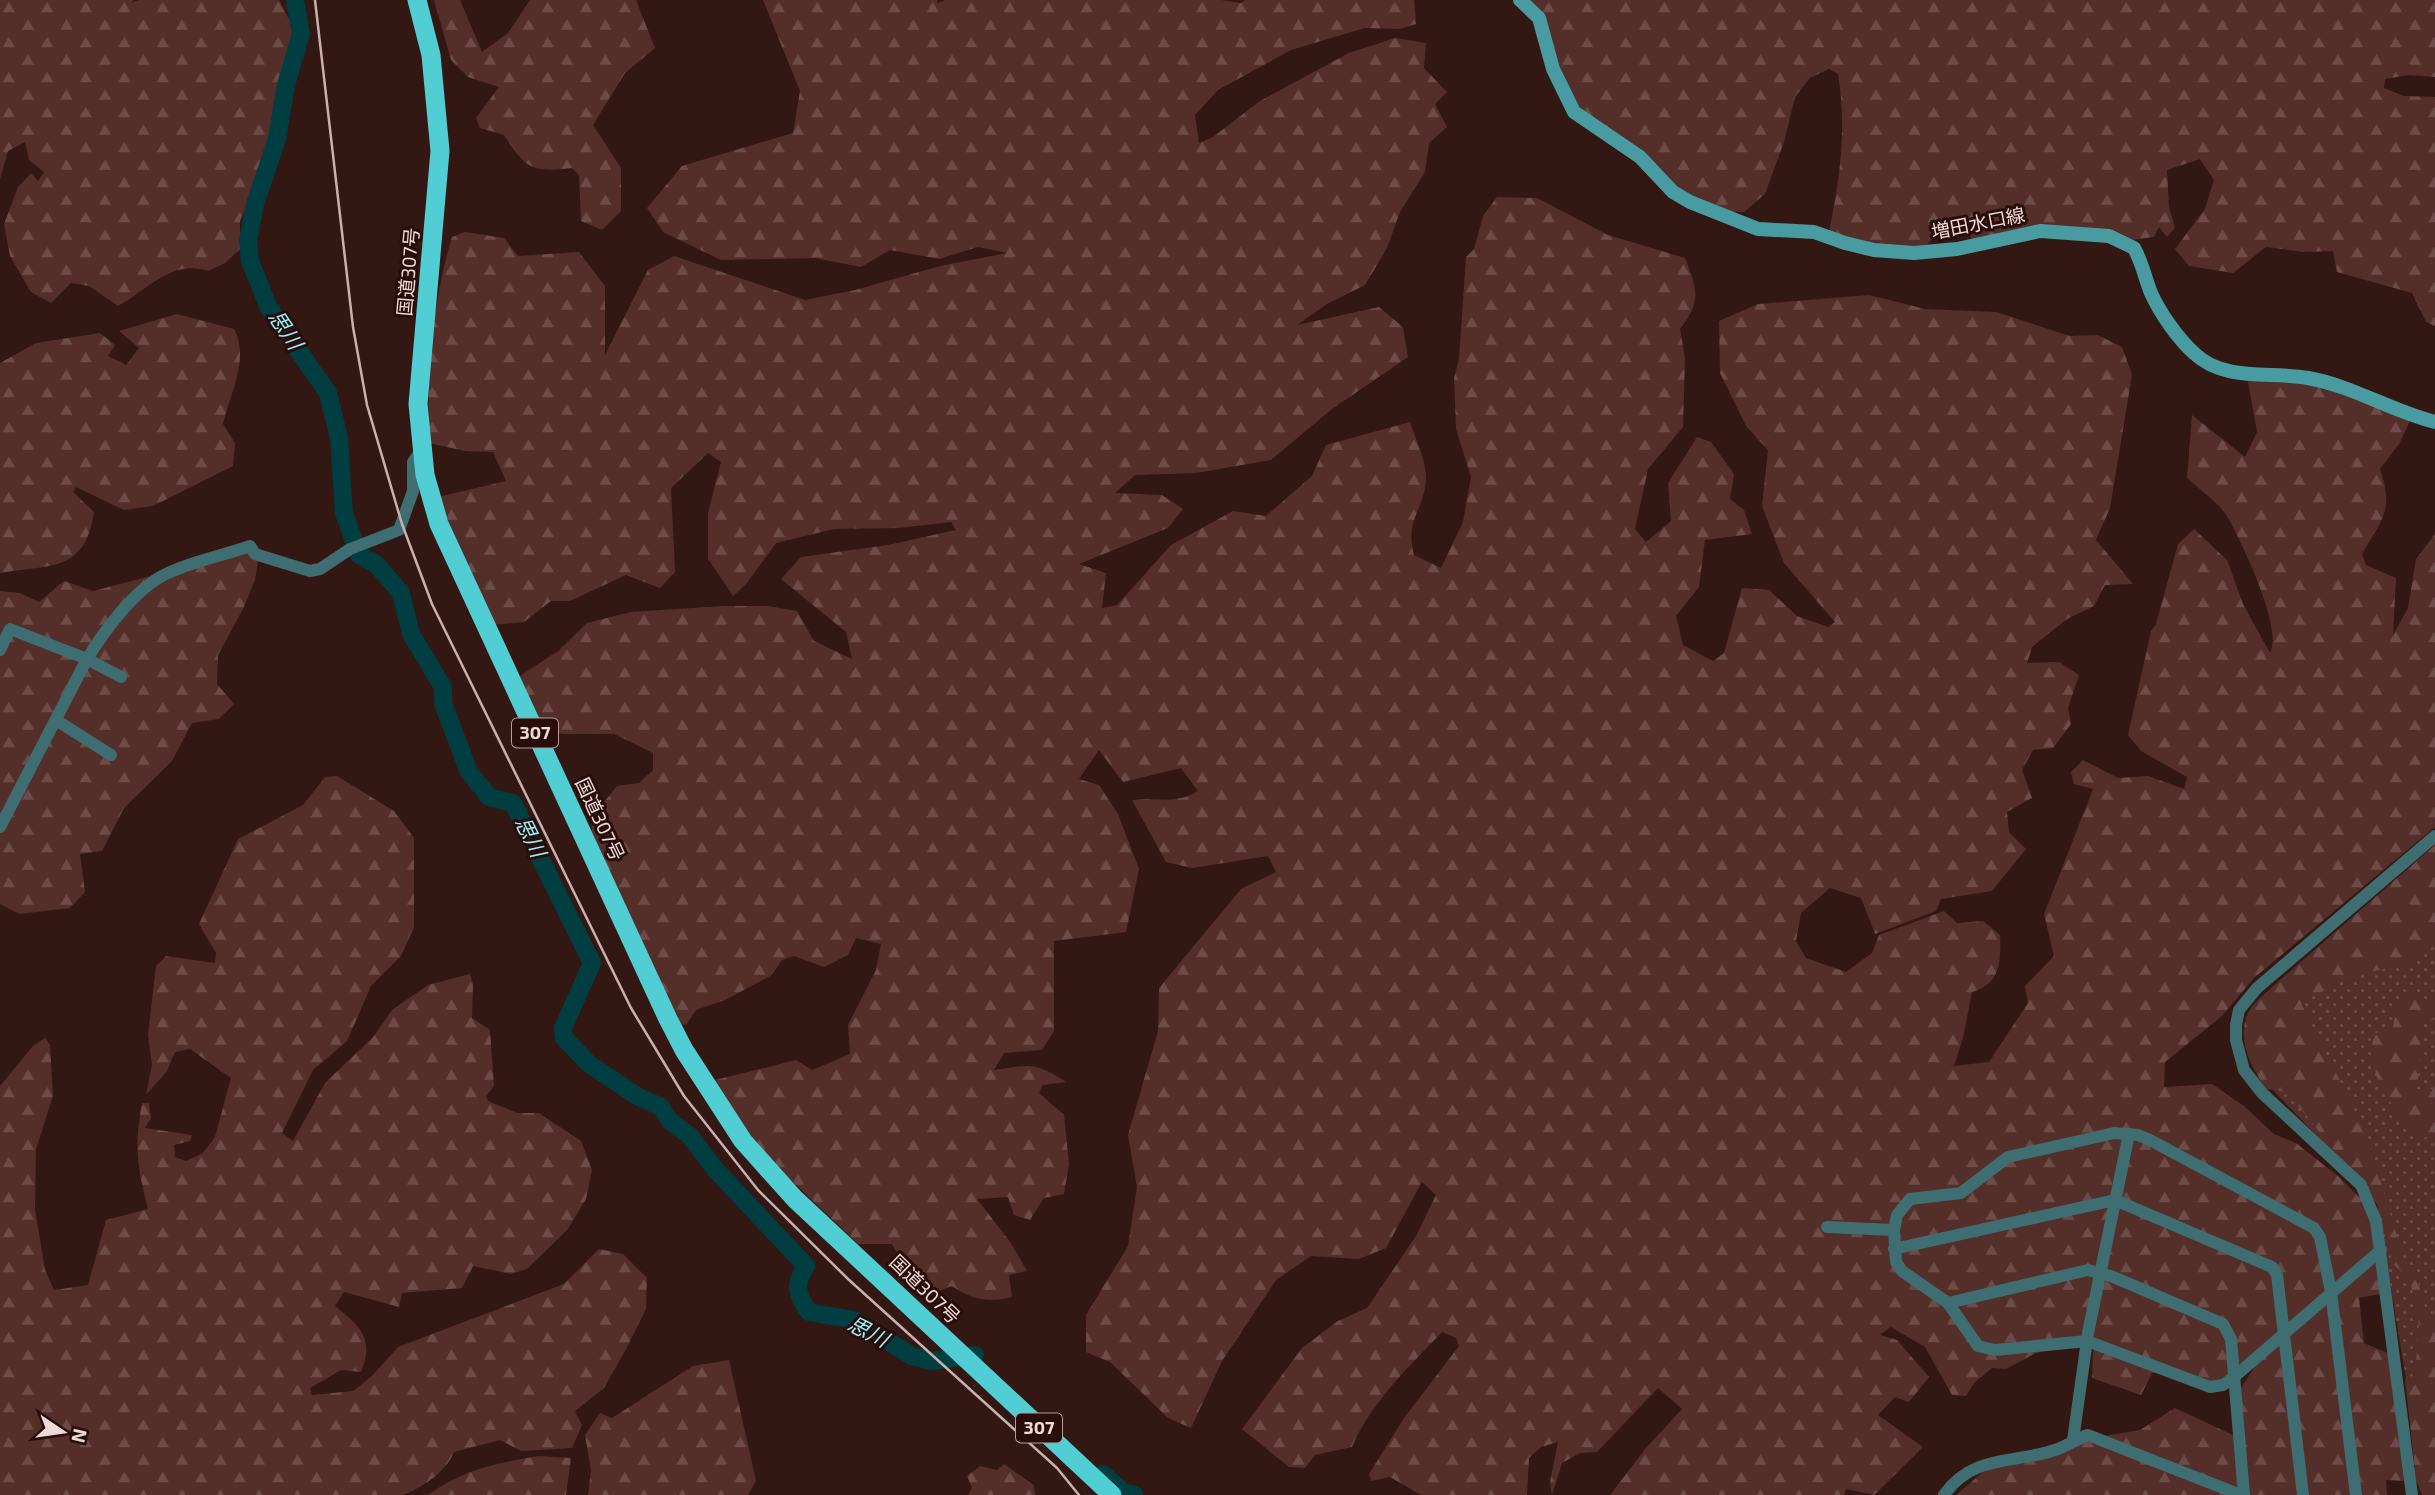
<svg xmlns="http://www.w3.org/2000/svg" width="2435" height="1495" font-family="'Exo 2','Noto Sans JP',sans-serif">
  <defs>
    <pattern id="green-dots" width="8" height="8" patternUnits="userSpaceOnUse" patternTransform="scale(1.75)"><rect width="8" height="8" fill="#542e29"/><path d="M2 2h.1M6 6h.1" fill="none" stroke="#6d4c47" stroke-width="1.8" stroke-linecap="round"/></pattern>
    <pattern id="forest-firs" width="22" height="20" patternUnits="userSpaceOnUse" patternTransform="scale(1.75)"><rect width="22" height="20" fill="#542e29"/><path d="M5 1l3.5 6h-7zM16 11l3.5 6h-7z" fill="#6d4c47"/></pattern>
  </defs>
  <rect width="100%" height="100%" fill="#331713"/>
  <path fill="url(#green-dots)" d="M 2435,885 L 2435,1495 L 2425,1495 L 2376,1197 L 2267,1084 L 2255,1012 Z"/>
  <g fill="url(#forest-firs)">
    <path d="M 0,0 L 134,0 L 131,3 L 139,0 L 279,0 L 293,27 L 291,53 L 279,100 L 274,142 L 240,221 L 240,249 L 225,263 L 208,271 C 171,259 148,290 118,306 L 89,286 L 71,283 L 51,303 L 31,292 L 10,256 L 4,224 L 18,187 L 31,173 L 38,181 L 44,172 L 29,160 L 25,142 L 8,151 L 0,179 Z"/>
    <path d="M 434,0 L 460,0 L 482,52 L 508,33 L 530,0 L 636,0 L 655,48 L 625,73 L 593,125 L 621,168 L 621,211 L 602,230 L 581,221 L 579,175 L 572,168 C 531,173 526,169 504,135 L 480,128 L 476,118 L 499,87 L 468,77 L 451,60 Z"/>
    <path d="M 763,0 L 937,0 L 938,3 L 945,0 L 1221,0 L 1241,3 L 1245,0 L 1414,0 L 1416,24 L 1400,29 L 1365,28 L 1291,50 L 1218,90 L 1195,115 L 1199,143 L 1213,137 L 1260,101 L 1349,53 L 1395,38 L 1426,43 L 1424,68 L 1447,92 L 1435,104 L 1447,127 L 1429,143 L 1425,172 L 1400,212 L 1387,248 L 1365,285 L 1327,304 L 1297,325 L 1379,307 L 1403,327 L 1408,357 L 1332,409 L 1271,460 L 1196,473 L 1135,475 L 1115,493 L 1162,495 L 1183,509 L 1168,528 L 1079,564 L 1106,573 L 1102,608 L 1117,605 L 1171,545 L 1233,511 L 1266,516 L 1312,476 L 1326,445 L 1410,422 C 1415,438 1425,458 1426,475 C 1427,508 1404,517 1414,555 L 1441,568 L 1463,522 L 1471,477 L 1456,429 L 1454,378 L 1459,359 L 1466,257 L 1474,249 L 1483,216 L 1497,197 L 1537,198 L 1608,235 L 1685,258 C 1697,289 1702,301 1680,329 L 1685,359 L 1683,427 L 1648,469 L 1635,529 L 1646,542 L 1671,521 L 1668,483 L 1697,437 L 1711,442 L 1734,474 L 1730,499 L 1744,510 L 1752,534 L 1705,540 L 1699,587 L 1676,616 L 1683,645 L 1713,661 L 1724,653 L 1742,588 L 1769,590 L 1797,616 L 1828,627 L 1835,622 L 1784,563 L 1762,506 L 1768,450 L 1746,426 L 1720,373 L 1719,321 L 1758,304 L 1869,295 L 1925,309 L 1996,312 L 2070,336 L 2098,335 L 2122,347 L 2132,375 L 2110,508 L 2096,540 L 2133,584 L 2105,585 L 2094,606 L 2067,619 L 2032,647 L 2027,663 L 2059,662 L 2079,675 L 2068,708 L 2071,724 L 2053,748 L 2033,750 L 2022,770 L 2032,798 L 2007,812 L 2009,832 L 2026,849 L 1992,891 L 1941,899 L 1936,911 L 1875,934 L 1861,898 L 1830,888 L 1801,913 L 1796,941 L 1806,958 L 1846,972 L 1872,953 L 1879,935 L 1944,911 L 1957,923 L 1983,921 L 2000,935 C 2001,961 2001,984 1972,992 L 1963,1038 L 1954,1066 L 1989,1062 L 2028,1003 L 2025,986 L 2054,956 L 2044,914 L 2093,789 L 2074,784 L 2071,772 L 2083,760 L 2118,778 L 2148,776 L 2184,789 L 2187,777 L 2141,751 L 2128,735 L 2151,631 L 2156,624 L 2178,544 L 2194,529 L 2227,560 L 2243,604 L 2270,653 C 2284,629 2241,541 2227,516 C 2218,502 2199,489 2187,478 L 2192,415 L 2245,457 L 2257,432 L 2247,376 L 2313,380 L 2410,421 L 2399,444 L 2380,469 C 2394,510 2383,518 2362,554 L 2366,565 L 2396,578 L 2393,635 L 2408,608 L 2416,559 L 2435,534 L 2435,827 L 2254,978 L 2222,1016 L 2165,1062 L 2164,1087 L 2212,1084 L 2244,1106 L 2274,1134 L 2296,1143 L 2338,1176 L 2363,1201 L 2374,1223 L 2385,1293 L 2359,1298 L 2364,1343 L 2392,1355 L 2408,1481 L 2386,1480 L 2387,1495 L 1956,1495 L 1983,1472 L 2087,1439 L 2140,1430 L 2175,1408 L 2237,1437 L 2239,1391 L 2258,1362 L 2237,1364 L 2227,1389 L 2176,1369 L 2152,1373 L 2141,1395 L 2092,1378 L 2094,1335 L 2034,1354 L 2006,1369 L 1992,1368 L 1975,1382 L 1966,1396 L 1952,1395 L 1925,1347 L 1891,1327 L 1880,1335 L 1897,1340 L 1929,1377 L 1909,1402 L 1895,1397 L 1878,1415 L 1923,1447 L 1874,1495 L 1846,1489 L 1844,1495 L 1610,1495 L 1646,1448 L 1682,1409 L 1658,1388 L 1597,1452 L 1580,1453 L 1562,1463 L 1552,1495 L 1550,1482 L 1558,1442 L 1541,1447 L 1529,1458 L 1527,1495 L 1421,1495 L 1390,1477 L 1371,1481 L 1369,1474 L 1404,1418 L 1459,1346 L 1456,1338 L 1442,1332 C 1408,1368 1372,1401 1352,1447 L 1315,1455 L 1305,1468 L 1289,1467 L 1242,1429 L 1302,1348 L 1338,1321 L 1367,1308 L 1416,1236 L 1436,1195 L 1422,1182 L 1386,1248 L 1359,1259 L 1311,1256 L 1276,1280 L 1222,1361 L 1191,1428 L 1168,1418 L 1110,1362 L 1086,1352 L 1086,1315 L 1128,1246 L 1137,1187 L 1128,1135 L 1158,1031 L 1159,988 L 1241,889 L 1276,872 L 1268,856 L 1192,868 L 1166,862 L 1132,800 C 1159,797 1175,805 1198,791 L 1181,768 L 1123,782 L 1099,750 L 1079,779 L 1099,785 L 1118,814 L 1139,869 L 1126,932 L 1054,941 L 1054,1031 L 1042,1050 L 1004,1053 L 994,1070 C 1028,1065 1034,1061 1066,1082 L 1043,1085 L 1039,1093 L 1064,1115 L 1069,1164 L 1064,1194 L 1044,1198 L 1030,1220 L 1014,1215 L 1008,1197 L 977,1199 L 1011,1243 L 1027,1271 L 1009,1275 L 1012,1297 C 988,1303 972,1300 952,1286 L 930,1294 L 915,1288 L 892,1244 L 858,1244 L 754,1145 L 711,1081 L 796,1060 L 812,1070 L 850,1054 L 848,1025 L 876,970 L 881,944 L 856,938 L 848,955 L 824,967 L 794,956 L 782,960 L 772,975 L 725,1000 L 696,1010 L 686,1025 L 674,1022 L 593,843 L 591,818 L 617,786 L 639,783 L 653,770 L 653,753 L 614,734 L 562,734 L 537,726 L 520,676 L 558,651 L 587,623 L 631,612 L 724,606 L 767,606 L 797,611 L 814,641 L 852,659 L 846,632 L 781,579 L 801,557 L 888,545 L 956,530 L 951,522 L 899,528 L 834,529 L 776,543 L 746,584 L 733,596 L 708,559 L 708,513 L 721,462 L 708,453 L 671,488 L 675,572 L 660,588 L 626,575 L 570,601 L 551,601 L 524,622 L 492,625 L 438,497 L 506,481 L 493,452 L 465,451 L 429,443 C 427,375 432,303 452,237 L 465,232 L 504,238 L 518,256 L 579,252 L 605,286 L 605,355 L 648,270 L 674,256 L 805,300 L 855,290 L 940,266 L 1007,253 L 978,247 L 939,259 L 890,250 L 861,267 L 815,258 L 721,260 L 663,232 L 647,208 L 682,166 L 793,133 L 800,91 Z"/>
    <path d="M 1530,0 L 2435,0 L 2435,77 L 2409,75 L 2385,79 L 2384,88 L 2404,96 L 2435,97 L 2435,326 L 2426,322 L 2412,293 L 2337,272 L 2333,251 L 2303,252 L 2266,247 L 2233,273 L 2189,266 L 2175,249 L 2205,209 L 2214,180 L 2200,159 L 2167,170 L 2169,207 L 2175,228 L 2167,237 L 2159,227 L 2154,237 L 2130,240 L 2097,230 L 1973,241 L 1961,220 L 1946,226 L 1925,246 C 1892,247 1860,245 1829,232 C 1840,179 1847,128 1838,74 L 1829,69 L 1810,78 L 1795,97 L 1784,142 L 1765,194 L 1744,212 L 1701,211 L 1581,113 L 1567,89 Z"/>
    <path d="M 177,314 L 234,329 C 250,358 230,394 223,424 L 235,443 L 233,466 L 153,506 L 124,510 L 76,487 L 73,492 L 94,512 C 85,573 51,564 0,573 L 0,363 L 36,343 L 100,333 L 115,345 L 108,356 L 126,365 L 139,348 L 119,331 Z"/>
    <path d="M 248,554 L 258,561 L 255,580 L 243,609 L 218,655 L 217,684 L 234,704 L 219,719 L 192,723 L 172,761 L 124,808 L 102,851 L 80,854 L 85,892 L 70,908 L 19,914 L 0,904 L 0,591 L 20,593 L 39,602 L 64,581 L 93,591 L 232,555 Z"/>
    <path d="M 337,776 L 394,811 L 414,838 L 414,927 L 401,956 L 371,986 L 347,1041 L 313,1070 L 282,1133 L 293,1141 L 325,1083 L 374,1036 L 392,1010 L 428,985 L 470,974 L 473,984 L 472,1018 L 490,1030 L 494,1086 L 486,1096 L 488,1101 L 517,1113 L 539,1113 L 581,1141 L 592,1170 L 586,1199 L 568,1229 L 527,1269 L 511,1274 L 473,1266 L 462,1288 L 402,1293 L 399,1307 L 344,1292 L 335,1306 C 360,1326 375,1339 361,1372 L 341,1370 L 310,1388 L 312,1395 L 353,1391 L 372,1376 L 398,1347 L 564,1284 L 599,1249 L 623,1254 L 647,1278 L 646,1309 L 626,1349 L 604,1388 L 575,1411 L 582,1425 L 572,1448 L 521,1451 L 500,1440 L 454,1452 C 446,1472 423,1487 403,1495 L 0,1495 L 0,1086 L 33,1046 L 45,1038 L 50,1045 L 53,1096 L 36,1149 L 35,1209 L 45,1270 L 54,1290 L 88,1285 L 106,1220 L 148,1209 C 137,1166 134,1147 142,1103 L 149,1103 L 151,1118 L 145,1128 L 192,1135 L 190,1141 L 174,1145 L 175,1157 L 186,1161 L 203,1153 L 215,1137 L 231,1078 L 190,1049 L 175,1052 L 167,1071 L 146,1095 L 152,1065 L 148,1035 L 156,966 L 166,956 L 215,963 L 216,953 L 199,924 L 238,839 L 303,805 L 325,777 Z"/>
    <path d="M 2435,845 L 2435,935 L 2406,964 L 2352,976 L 2301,1003 L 2368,1137 L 2403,1257 L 2418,1281 L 2428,1318 L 2435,1325 L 2435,1495 L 2422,1495 L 2416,1480 L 2405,1379 L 2415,1375 L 2419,1325 L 2410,1279 L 2393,1264 L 2378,1206 L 2302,1110 L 2282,1091 L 2266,1089 C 2251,1067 2235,1038 2249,1011 C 2254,1002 2266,993 2273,986 Z"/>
    <path d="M 2411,993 L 2431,1001 L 2435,995 L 2435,1017 L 2423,1023 L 2417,1089 L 2435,1089 L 2435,1136 L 2421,1138 C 2390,1105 2368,1082 2373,1034 L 2393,1028 L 2397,1001 Z"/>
    <path d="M 729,1360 L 756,1481 L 748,1495 L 588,1495 L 591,1470 L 585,1435 L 600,1413 L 612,1418 L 693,1366 Z"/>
    <path d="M 538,1456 L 571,1458 L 566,1495 L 428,1495 C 465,1469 494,1464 538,1456 Z"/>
    <path d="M 1004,1464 L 1034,1485 L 1035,1495 L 968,1495 L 972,1488 L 967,1476 L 980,1466 L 997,1470 Z"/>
  </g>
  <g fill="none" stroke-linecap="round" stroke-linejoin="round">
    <g stroke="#003e42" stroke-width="18">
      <path d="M 295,0 L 301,34 L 286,85 L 277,139 L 255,204 L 248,241 L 250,261 L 269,308 L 328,393 L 339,438 L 344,513 L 359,555 L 376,564 L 401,593 L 411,634 L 443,687 L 443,703 L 469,772 L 489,797 L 513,803 L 592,963 L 563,1028 L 564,1038 L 589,1064 L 637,1096 L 661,1107 L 670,1121 L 690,1136 L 715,1169 L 806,1266 C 794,1285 796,1294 809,1312 L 854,1320 L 912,1356 L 932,1361 L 975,1355"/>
      <path d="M 1103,1474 L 1123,1492 L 1134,1495"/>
    </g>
    <g stroke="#3e6e71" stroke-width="12">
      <path d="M 0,650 L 10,629 L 87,659 L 121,677"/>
      <path d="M 56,720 L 111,755"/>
      <path d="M 0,827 L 87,659 C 104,631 133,592 162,576 C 188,562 222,556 250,546 L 255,554 L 310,571 L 320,569 L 350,549 L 399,530 L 413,491 L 413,462 L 421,451"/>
      <path d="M 1827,1227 L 1894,1230"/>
      <path d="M 1894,1249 L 2115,1200 L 2272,1267 L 2277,1275 L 2303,1495"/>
      <path d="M 1948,1303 L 2088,1270 L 2111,1276 L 2223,1324 L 2231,1339 L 2244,1495"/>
      <path d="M 2073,1440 L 2088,1333 L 2129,1134"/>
      <path d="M 1944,1495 C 1973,1453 2017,1464 2058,1449 C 2068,1445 2077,1439 2088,1435 L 2241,1495"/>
      <path d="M 2356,1495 L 2331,1292 L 2320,1237 L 2314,1228 L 2150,1140 L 2138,1135 L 2114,1133 L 2008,1157 L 1961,1193 L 1910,1199 L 1897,1215 L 1894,1230 L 1896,1262 L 1902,1271 L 1948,1303 L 1978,1346 L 1995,1350 L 2087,1341 L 2210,1387 L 2223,1385 L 2234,1377 L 2381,1250"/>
      <path d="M 2412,1495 L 2376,1221 L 2361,1185 L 2262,1093 L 2244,1070 L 2236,1040 L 2236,1025 L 2239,1010 L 2257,988 L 2435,836"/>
    </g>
    <path stroke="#489ba0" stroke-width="14" d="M 1520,0 L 1539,18 L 1553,69 L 1574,112 L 1640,157 L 1673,192 L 1690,202 L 1758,229 L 1814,232 L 1845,243 L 1874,250 L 1914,253 L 1957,249 L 2040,231 L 2109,236 L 2134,248 C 2142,262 2145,278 2151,293 C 2160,313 2178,339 2195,354 C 2225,382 2271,371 2308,378 C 2353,386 2391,411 2435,422"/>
    <path stroke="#51cdd4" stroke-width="19" d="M 417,0 L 431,55 L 440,151 L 418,404 L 425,475 L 439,524 L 668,1019 L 684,1050 L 743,1141 L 795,1199 L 1112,1495"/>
    <path stroke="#c8b1ae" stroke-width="2.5" d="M 315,0 L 353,327 L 367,405 L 402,524 L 432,604 L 631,1008 L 684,1096 L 758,1190 L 848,1279 L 1057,1468 L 1079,1495"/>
  </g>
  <g text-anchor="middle" stroke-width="6" stroke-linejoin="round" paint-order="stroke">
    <g fill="#280d0a" stroke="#b39c9a" stroke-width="2">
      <rect x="512" y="718.5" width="46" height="29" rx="5"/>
      <rect x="1016" y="1413.5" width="46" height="29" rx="5"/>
    </g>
    <g font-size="18" font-weight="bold" fill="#efdad7">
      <text x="535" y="739">307</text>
      <text x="1039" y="1434">307</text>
    </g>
    <g font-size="19" fill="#efdad7" stroke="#280d0a">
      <text transform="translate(1978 223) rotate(-11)" y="7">増田水口線</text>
      <text transform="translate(408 272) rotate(-85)" y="7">国道307号</text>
      <text transform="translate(600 819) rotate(65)" y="7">国道307号</text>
      <text transform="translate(925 1289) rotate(44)" y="7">国道307号</text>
    </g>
    <g font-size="21" font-style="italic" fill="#96f2f7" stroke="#280d0a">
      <text transform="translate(285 330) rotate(56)" y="7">思川</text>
      <text transform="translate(530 837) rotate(64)" y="7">思川</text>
      <text transform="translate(868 1332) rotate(27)" y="7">思川</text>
    </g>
  </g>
  <g transform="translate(63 1432) rotate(103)" stroke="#280d0a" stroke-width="5" paint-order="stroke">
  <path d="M0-5L12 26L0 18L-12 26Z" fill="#efdad7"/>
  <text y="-10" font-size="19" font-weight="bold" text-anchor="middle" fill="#efdad7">N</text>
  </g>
</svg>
